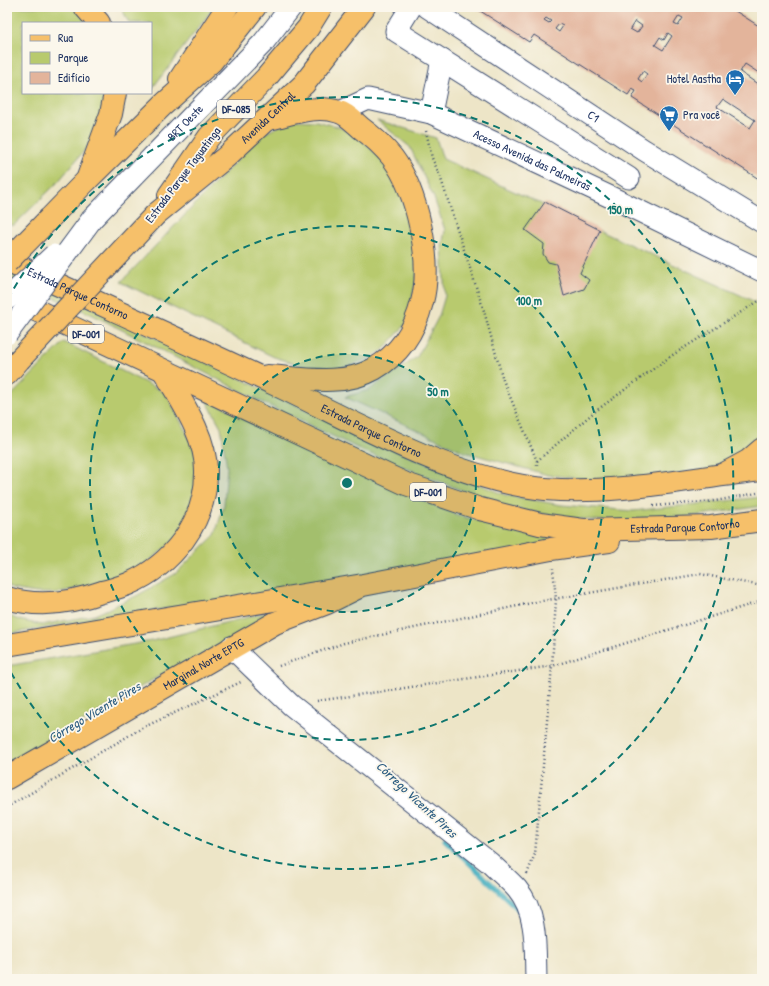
<svg xmlns="http://www.w3.org/2000/svg" width="769" height="986" font-family="'Patrick Hand',sans-serif">
  <rect width="100%" height="100%" fill="#fbf7ec"/>
  <filter id="ink" filterUnits="userSpaceOnUse"><feTurbulence type="fractalNoise" baseFrequency=".025" numOctaves="2"/><feDisplacementMap in="SourceGraphic" scale="8" xChannelSelector="R" yChannelSelector="G"/><feConvolveMatrix kernelMatrix="1 2 1 2 8 2 1 2 1" color-interpolation-filters="sRGB"/></filter>
  <filter id="wash" filterUnits="userSpaceOnUse"><feTurbulence type="fractalNoise" baseFrequency=".012" numOctaves="4" result="noise"/><feDisplacementMap in="SourceGraphic" scale="16" xChannelSelector="R" yChannelSelector="G"/><feGaussianBlur stdDeviation="0.9" result="paint"/><feColorMatrix in="noise" values="0 0 0 0 0 0 0 0 0 0 0 0 0 0 0 0 0 1.4 0 .05"/><feComposite in="paint" operator="in"/></filter>
  <g filter="url(#wash)">
    <rect width="100%" height="100%" fill="#ede5c7"/>
    <g fill="#b8ca6e" stroke="#6a7c66">
      <path d="M 7,7 L 74,7 L 88,23 L 23,23 L 23,93 L 107,93 L 94,139 L 57,183 L 13,226 L 7,223 Z"/>
      <path d="M 121,7 L 214,7 L 151,90 L 151,23 L 129,23 Z"/>
      <path d="M 292,120 L 316,121 L 339,127 L 359,137 L 397,174 L 419,262 L 408,322 L 383,350 L 368,359 L 340,369 L 323,370 L 303,366 L 274,357 L 121,282 L 261,135 Z"/>
      <path d="M 377,120 L 436,138 L 443,159 L 762,305 L 762,434 L 752,448 L 718,469 L 615,482 L 548,475 L 465,452 L 345,397 L 369,390 L 417,357 L 439,316 L 445,296 L 442,247 L 445,230 L 434,198 L 410,147 Z"/>
      <path d="M 7,267 L 371,441 L 505,495 L 561,505 L 633,511 L 762,497 L 762,506 L 638,524 L 561,517 L 504,507 L 366,452 L 266,404 L 93,315 L 7,277 Z"/>
      <path d="M 64,342 L 166,393 L 196,451 L 200,482 L 190,517 L 172,543 L 146,563 L 109,582 L 55,593 L 36,593 L 12,589 L 7,586 L 7,400 Z"/>
      <path d="M 205,398 L 421,500 L 460,516 L 536,536 L 638,533 L 7,634 L 7,615 L 19,620 L 42,625 L 95,615 L 138,595 L 175,574 L 215,535 L 224,505 L 227,467 L 221,427 Z"/>
      <path d="M 309,602 L 154,679 L 7,767 L 7,666 L 152,641 Z"/>
    </g>
    <g fill="none" stroke-linecap="round" stroke-linejoin="round">
      <path stroke="#42aec0" stroke-width="5" d="M 445,840 L 520,911"/>
    </g>
    <g id="blocks">
      <g fill="#e3b49b" fill-rule="evenodd">
        <path d="M 474,7 L 729,7 L 762,28 L 762,75 L 745,64 L 740,72 L 762,87 L 762,181 L 632,98 L 636,91 L 632,89 L 628,95 L 534,35 L 529,42 ZM 679,16 L 683,18 L 678,26 L 674,24 ZM 546,18 L 551,21 L 549,23 L 544,20 ZM 635,21 L 642,26 L 637,33 L 630,29 ZM 559,24 L 563,26 L 559,32 L 555,29 ZM 668,33 L 672,36 L 663,50 L 655,45 L 660,37 L 664,40 ZM 643,71 L 647,74 L 642,82 L 638,79 ZM 723,99 L 755,120 L 750,128 L 717,107 Z"/>
        <path d="M 545,202 L 600,230 L 580,273 L 589,280 L 584,289 L 564,296 L 556,264 L 548,262 L 543,254 L 544,244 L 525,230 Z"/>
      </g>
    </g>
  </g>
  <g filter="url(#ink)">
    <use href="#blocks" fill-opacity="0" stroke="#3a4a6e" stroke-width="1"/>
    <g fill="none" stroke-linecap="round" stroke-linejoin="round">
      <g stroke="#3a4a6e" stroke-width="23">
        <g id="minor">
          <path d="M 411,7 L 396,31 L 629,178"/>
          <path id="s1" d="M 427,7 L 644,150 L 762,222"/>
          <path id="s2" d="M 340,112 L 368,99 L 431,113 L 619,201 L 762,271"/>
          <path d="M 431,113 L 442,60"/>
          <path id="s3" d="M 92,219 L 263,43 L 291,7"/>
          <path d="M 231,647 L 291,705 L 490,863 C 499,872 509,880 517,889 C 538,914 535,948 536,979"/>
        </g>
      </g>
      <g stroke="#3a4a6e" stroke-width="24">
        <g id="major">
          <path d="M 180,79 L 227,7"/>
          <path d="M 87,180 L 163,105 L 212,61 L 255,7"/>
          <path d="M 169,195 L 209,137 L 266,78 L 308,28 L 321,7"/>
          <path id="s4" d="M 156,214 L 226,157 L 304,84 L 364,7"/>
          <path d="M 724,474 L 748,461 L 762,449"/>
          <path id="s5" d="M 7,778 L 275,623 L 327,603 L 357,588"/>
        </g>
      </g>
      <g stroke="#3a4a6e" stroke-width="24">
        <g id="highway">
          <path d="M 85,7 L 99,23"/>
          <path d="M 50,218 L 87,180 L 111,114 L 115,93"/>
          <path id="s6" d="M 7,261 C 95,302 184,341 272,383 C 355,422 453,480 545,489 C 617,495 690,478 762,470"/>
          <path id="s7" d="M 10,298 L 406,484 L 480,509 L 540,524 L 583,530 L 711,527 L 762,520"/>
          <path d="M 7,374 L 19,360"/>
          <path d="M 267,376 C 300,378 343,387 374,369 C 400,354 415,330 422,302 C 433,262 417,190 392,157 C 383,146 372,136 361,128 C 355,123 347,114 339,112 C 316,104 291,114 268,119"/>
          <path d="M 7,598 C 39,608 71,603 102,592 C 111,590 120,587 128,584 C 172,565 206,522 206,473 C 207,438 182,402 165,373"/>
          <path d="M 7,645 L 363,585 L 551,549 L 609,541"/>
        </g>
      </g>
      <g stroke="#3a4a6e" stroke-width="2.5" stroke-dasharray="1 3" stroke-linecap="butt">
        <path d="M 426,131 L 432,158 L 440,176 L 484,311 L 503,380 L 537,461 L 537,466"/>
        <path d="M 537,461 L 593,413 L 671,356 L 762,299"/>
        <path d="M 653,506 L 715,501 L 762,492"/>
        <path d="M 279,666 L 344,643 L 536,602 L 700,574 L 762,586"/>
        <path d="M 317,701 L 552,666 L 762,601"/>
        <path d="M 7,807 L 142,728 L 241,682"/>
        <path d="M 527,874 L 535,854 L 552,666 L 556,599 L 553,568"/>
      </g>
      <use href="#minor" stroke="#fff" stroke-width="21"/>
      <use href="#major" stroke="#f6c06b" stroke-width="22"/>
      <use href="#highway" stroke="#f6c06b" stroke-width="22"/>
      <g stroke="#3a4a6e" stroke-width="23" stroke-linecap="butt">
        <g id="minor-bridge">
          <path d="M 7,299 L 54,255"/>
          <path d="M 7,334 L 92,219"/>
        </g>
      </g>
      <g stroke="#3a4a6e" stroke-width="24" stroke-linecap="butt">
        <g id="highway-bridge">
          <path d="M 7,262 L 50,218"/>
          <path d="M 19,360 L 156,214"/>
        </g>
      </g>
      <use href="#minor-bridge" stroke="#fff" stroke-width="21"/>
      <use href="#highway-bridge" stroke="#f6c06b" stroke-width="22"/>
    </g>
  </g>
  <circle cx="347" cy="483" r="129" fill="#0f766e" fill-opacity=".12"/>
  <g fill="none" stroke="#0f766e" stroke-width="2" stroke-dasharray="7 5">
    <circle cx="347" cy="483" r="129"/>
    <circle cx="347" cy="483" r="257"/>
    <path d="M8 299A386 386 0 1 1 8 667"/>
  </g>
  <defs>
    <g id="hotel-pin" transform="scale(1)"><path d="M0 17L-7.5 6A9.5 9.5 0 1 1 7.5 6Z" fill="#1f6fb2" stroke="#fbf7ec"/><path d="M-6-4.5h1.5V1H6V5H4.5V3h-9V5H-6ZM-4 0a1.8 1.8 0 1 1 3.6 0ZM.5 0V-2.5h3Q6-2.5 6 0Z" fill="#fff"/></g>
    <g id="supermarket-pin" transform="scale(1)"><path d="M0 17L-7.5 6A9.5 9.5 0 1 1 7.5 6Z" fill="#1f6fb2" stroke="#fbf7ec"/><path d="M-6-5.5h2.5l.6 2H6L4.5 2H-2.5L-4.4-4H-6ZM-1.5 3.2a1.3 1.3 0 1 0 .1 0ZM3 3.2a1.3 1.3 0 1 0 .1 0Z" fill="#fff"/></g>
  </defs>
  <g fill-rule="evenodd">
    <use href="#hotel-pin" x="735" y="79"/>
    <use href="#supermarket-pin" x="669" y="115"/>
  </g>
  <g text-anchor="middle" stroke-width="3.5" stroke-linejoin="round" paint-order="stroke">
    <g fill="#fbf7ec" stroke="#5e6b89" stroke-width="1">
      <rect x="217" y="100" width="38" height="18" rx="3"/>
      <rect x="68" y="325" width="36" height="18" rx="3"/>
      <rect x="410" y="483" width="36" height="18" rx="3"/>
    </g>
    <g font-size="11" font-weight="bold" fill="#1b2f5e">
      <text x="236" y="113">DF-085</text>
      <text x="86" y="338">DF-001</text>
      <text x="428" y="496">DF-001</text>
    </g>
    <g font-size="12" fill="#1b2f5e" stroke="#fbf7ec" text-anchor="end">
      <text x="721" y="83">Hotel Aastha</text>
      <text x="683" y="119" text-anchor="start">Pra você</text>
    </g>
    <g font-size="12" fill="#1b2f5e" stroke="#fbf7ec">
      <text dy="4" stroke="none"><textPath href="#s1" startOffset="199">C1</textPath></text>
      <text dy="4" stroke="none"><textPath href="#s4" startOffset="148">Avenida Central</textPath></text>
      <text dy="4" stroke="none"><textPath href="#s3" startOffset="134">BRT Oeste</textPath></text>
      <text dy="4" stroke="none"><textPath href="#s2" startOffset="207">Acesso Avenida das Palmeiras</textPath></text>
      <text transform="translate(183 175) rotate(-53)" y="4">Estrada Parque Taguatinga</text>
      <text dy="4" stroke="none"><textPath href="#s6" startOffset="78">Estrada Parque Contorno</textPath></text>
      <text dy="4" stroke="none"><textPath href="#s6" startOffset="402">Estrada Parque Contorno</textPath></text>
      <text dy="4" stroke="none"><textPath href="#s7" startOffset="723">Estrada Parque Contorno</textPath></text>
      <text dy="4" stroke="none"><textPath href="#s5" startOffset="227">Marginal Norte EPTG</textPath></text>
    </g>
    <g font-size="13" font-style="italic" fill="#295b80" stroke="#fbf7ec">
      <text transform="translate(94 712) rotate(-31)" y="5">Córrego Vicente Pires</text>
      <text transform="translate(417 799) rotate(43)" y="5">Córrego Vicente Pires</text>
    </g>
  </g>
  <circle cx="347" cy="483" r="6" fill="#0f766e" stroke="#fbf7ec" stroke-width="2"/>
  <g font-size="12" text-anchor="middle" font-weight="bold" fill="#0f766e" stroke="#fbf7ec" stroke-width="3.5" stroke-linejoin="round" paint-order="stroke">
    <text x="620" y="214">150 m</text>
    <text x="529" y="305">100 m</text>
    <text x="438" y="396">50 m</text>
  </g>
  <rect width="769" height="986" fill="none" stroke="#fbf7ec" stroke-width="24"/>
  <rect x="22" y="22" width="130" height="72" fill="#fbf7ec" stroke="#a1a7b3"/>
  <rect x="30" y="35" width="20" height="6" fill="#f6c06b" stroke="#a1a7b3"/>
  <text x="58" y="42" font-size="12" fill="#1b2f5e">Rua</text>
  <rect x="30" y="52" width="20" height="12" fill="#b8ca6e" stroke="#a1a7b3"/>
  <text x="58" y="62" font-size="12" fill="#1b2f5e">Parque</text>
  <rect x="30" y="72" width="20" height="12" fill="#e3b49b" stroke="#a1a7b3"/>
  <text x="58" y="82" font-size="12" fill="#1b2f5e">Edifício</text>
</svg>
